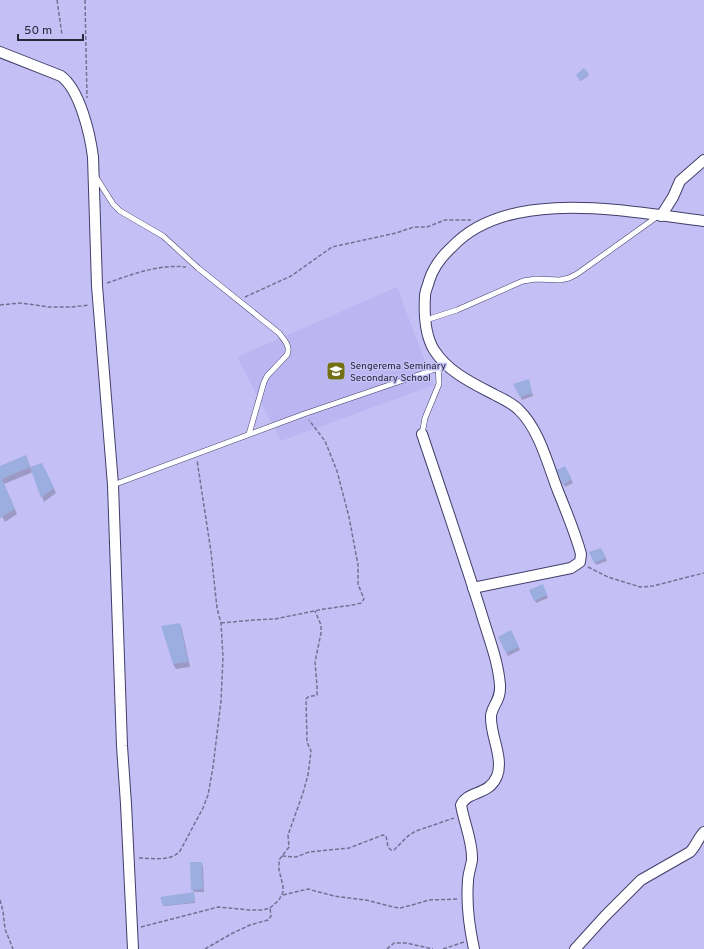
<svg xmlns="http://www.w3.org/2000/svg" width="704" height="949" font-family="Overpass,sans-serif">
  <rect width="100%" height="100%" fill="#c4c0f5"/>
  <path fill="#bbb6f2" d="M 397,287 L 434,385 L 281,441 L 237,357 Z"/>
  <g fill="#0003">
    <path d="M 584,69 L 589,75 L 581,81 L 577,75 Z"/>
    <path d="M 528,380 L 533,396 L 522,400 L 515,384 Z"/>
    <path d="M 26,456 L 31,468 L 45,469 L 56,493 L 44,502 L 33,472 L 4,484 L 17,514 L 5,522 L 0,512 L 0,481 L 3,480 L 0,477 L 0,468 Z"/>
    <path d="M 564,467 L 573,483 L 565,487 L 564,484 Z"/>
    <path d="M 603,552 L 607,561 L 596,565 L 595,562 Z"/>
    <path d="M 544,589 L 548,598 L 536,603 L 535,600 Z"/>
    <path d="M 180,624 L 182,629 L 190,667 L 176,669 L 173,664 Z"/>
    <path d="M 513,635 L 520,650 L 508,656 L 499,637 Z"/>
    <path d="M 201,863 L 203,866 L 204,892 L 194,892 L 192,889 Z"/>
    <path d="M 194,894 L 195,903 L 164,906 L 164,905 Z"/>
  </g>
  <g fill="#9baedf">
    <path d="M 584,68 L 589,74 L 580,81 L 576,75 Z"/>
    <path d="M 529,379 L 532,393 L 520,397 L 513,384 Z"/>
    <path d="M 26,455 L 30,467 L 2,479 L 15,509 L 0,518 L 0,466 Z"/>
    <path d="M 42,463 L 54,488 L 41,498 L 30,467 Z"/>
    <path d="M 565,466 L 572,479 L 563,485 L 557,470 Z"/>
    <path d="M 601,548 L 606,558 L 594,563 L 589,552 Z"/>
    <path d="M 543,584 L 547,595 L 534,601 L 529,590 Z"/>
    <path d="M 180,623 L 188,662 L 173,664 L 161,626 Z"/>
    <path d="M 511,630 L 519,647 L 506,653 L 498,637 Z"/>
    <path d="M 190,862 L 202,862 L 203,889 L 191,890 Z"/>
    <path d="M 194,892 L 195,902 L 163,906 L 160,897 Z"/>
  </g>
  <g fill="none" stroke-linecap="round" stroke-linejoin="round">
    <g stroke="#423d69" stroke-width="6">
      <g id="lane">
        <path d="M 96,177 L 113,204 L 120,211 L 163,236 L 198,268 L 279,333 C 284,340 291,346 287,355 L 267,376 L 264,382 L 249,434"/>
        <path d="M 426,320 L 457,310 L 523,281 L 536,279 L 560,280 L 569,278 L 577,274 L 658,216"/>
        <path d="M 422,434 L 425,418 L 439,384 L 438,365"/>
        <path d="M 113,485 L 304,414 L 439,368"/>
      </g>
    </g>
    <g stroke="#423d69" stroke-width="12">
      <g id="street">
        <path d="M 0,52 L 61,76 C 80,90 90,134 93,157 L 97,286 L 113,485 L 122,746 L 126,804 L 133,949"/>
        <path d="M 661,216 L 673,197 L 680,181 L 704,160"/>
        <path d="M 422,434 C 442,493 462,552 481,612 C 488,636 498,660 500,685 C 501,701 492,705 491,716 C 490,735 504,758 497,776 C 489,796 468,790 461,805 C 464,823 473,842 472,860 C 471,867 468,874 468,881 C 466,905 469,926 474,949"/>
        <path d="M 473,588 L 571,568 L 580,562 L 581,554 C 575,532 566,511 558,491 C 548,465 539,429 519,410 C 512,403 503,399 495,395 C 472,383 448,372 434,350 C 425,335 424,313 425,296 C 425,291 428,286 429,281 C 433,268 442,256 452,247 C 509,186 630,212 704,221"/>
        <path d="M 575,949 L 605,916 L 641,880 L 690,852 C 696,846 698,838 704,832"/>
      </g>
    </g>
    <g stroke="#737094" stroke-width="1.5" stroke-dasharray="4 2" stroke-linecap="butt">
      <path d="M 57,0 L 62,35"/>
      <path d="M 85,0 L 87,98"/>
      <path d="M 107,283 C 133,274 159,264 186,267"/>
      <path d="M 245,297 L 291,276 L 332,247 L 396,233 L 414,227 L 427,227 L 445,220 L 471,220"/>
      <path d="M 0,305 L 21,303 L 49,307 L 72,307 L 89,305"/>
      <path d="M 588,567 L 608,577 L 640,587 L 653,586 L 704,573"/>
      <path d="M 221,623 L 253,620 L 275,619 L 324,609 L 353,605 L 361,603 L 364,599 L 358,584 L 358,565 L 349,517 L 337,471 L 325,441 L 309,420"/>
      <path d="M 282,856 L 296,857 L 309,852 L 349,848 L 383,835 L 386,836 L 388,847 L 391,850 L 394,850 L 408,836 L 416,831 L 454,818"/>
      <path d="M 139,858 C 153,858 170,862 180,851 L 203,808 L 208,795 L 213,767 L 221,701 L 223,657 L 221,623 L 217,608 L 211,552 L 197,460"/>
      <path d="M 283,895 L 308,889 L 334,896 L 366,900 L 393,907 L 400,908 L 412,905 L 429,900 L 459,899"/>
      <path d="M 0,900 L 3,911 L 5,929 L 13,949"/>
      <path d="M 141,927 L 218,907 L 250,910 L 262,910 L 270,908 L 279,900 L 283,892 L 283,886 L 279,870 L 279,860 L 289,847 L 288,835 L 303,793 L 308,775 L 311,751 L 307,742 L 306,699 L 308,697 L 317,695 L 317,686 L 315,662 L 321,633 L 321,625 L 315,611"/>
      <path d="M 205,949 L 231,934 L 250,925 L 268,920 L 271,916 L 270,908"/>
      <path d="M 387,949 L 394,943 L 406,943 L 433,949"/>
      <path d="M 443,949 L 464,942"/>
    </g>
    <use href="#lane" stroke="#fff" stroke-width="5"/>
    <use href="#street" stroke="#fff" stroke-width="10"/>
  </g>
  <defs>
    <g id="school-square" transform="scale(1)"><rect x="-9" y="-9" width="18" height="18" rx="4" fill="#737013" stroke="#c4c0f5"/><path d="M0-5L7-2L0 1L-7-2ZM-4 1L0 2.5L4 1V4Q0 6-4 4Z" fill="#fff"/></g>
  </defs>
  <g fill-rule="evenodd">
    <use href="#school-square" x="336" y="371"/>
  </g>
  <g text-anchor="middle" stroke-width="3" stroke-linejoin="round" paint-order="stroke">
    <g font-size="10" fill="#28263a" stroke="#c4c0f5" text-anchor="start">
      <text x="350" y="369">Sengerema Seminary<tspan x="350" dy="12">Secondary School</tspan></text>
    </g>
  </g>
  <path d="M18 34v6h65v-6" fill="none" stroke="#28263a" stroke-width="2"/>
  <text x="24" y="34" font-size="12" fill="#28263a" stroke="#c4c0f5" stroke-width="3" paint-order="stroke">50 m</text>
</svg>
